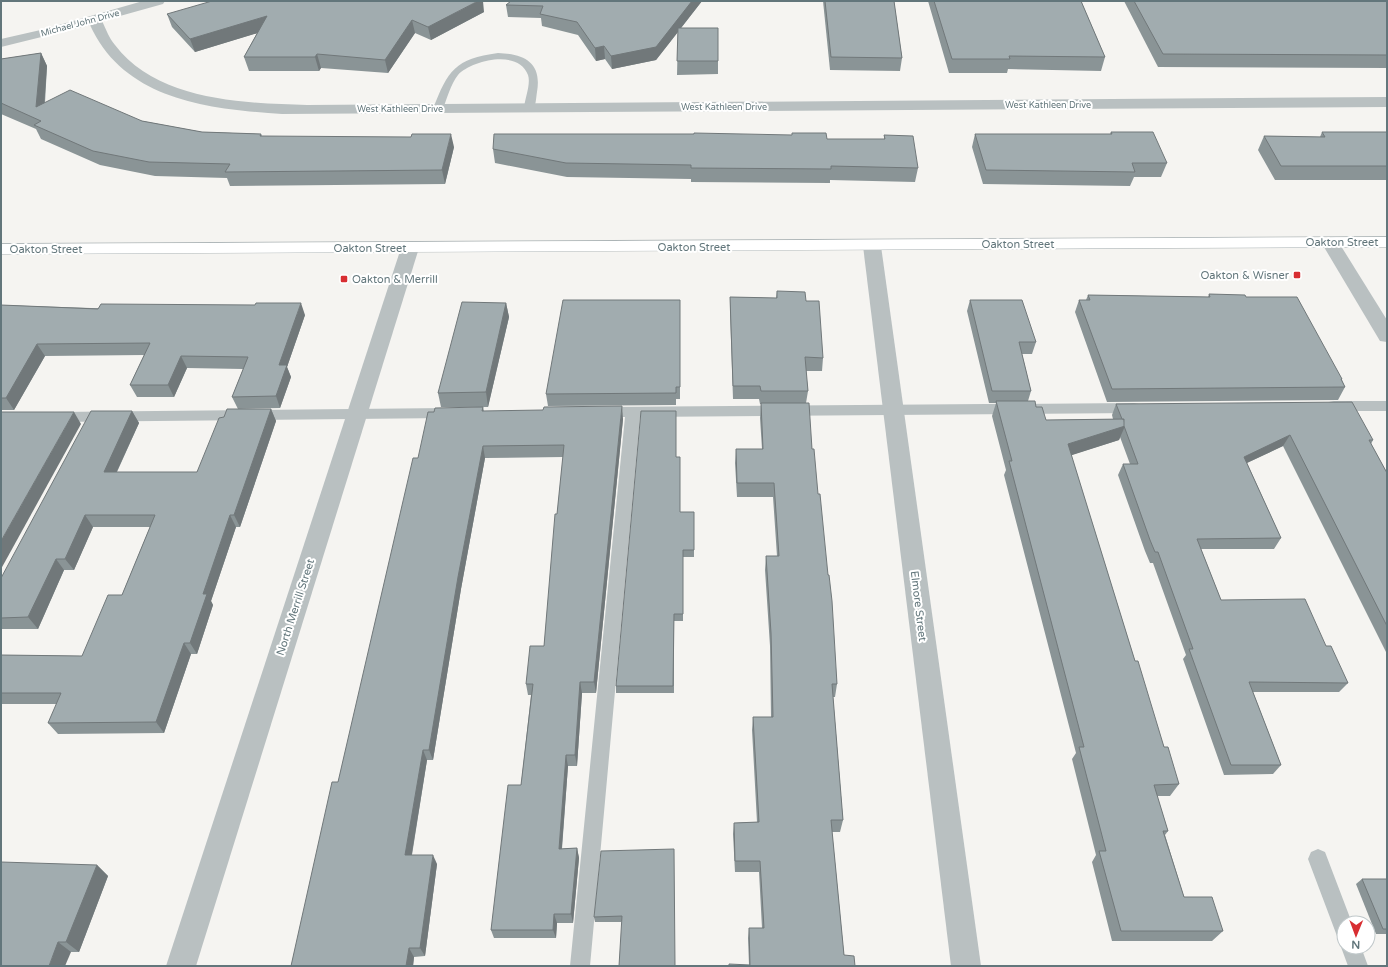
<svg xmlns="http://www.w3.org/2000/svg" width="1388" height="967" font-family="'Varela Round',sans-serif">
  <rect width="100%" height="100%" fill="#f5f4f1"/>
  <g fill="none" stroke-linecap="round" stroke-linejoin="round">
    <g stroke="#acb4b6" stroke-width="1">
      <path id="secondary" d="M 1387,237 L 1387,247 L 1,254 L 1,244 Z"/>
    </g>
    <g fill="#b9c0c1" fill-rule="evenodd">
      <path d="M 498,53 C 525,54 542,63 537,92 C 536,98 536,105 533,110 L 525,110 L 524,108 C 525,98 531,84 528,75 C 519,49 472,60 458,75 C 451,84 447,98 443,109 L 442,111 L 434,111 L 433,109 C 448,70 455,59 498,53 Z"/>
      <path d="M 1334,401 L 1387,401 L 1387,411 L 1334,411 L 1329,410 L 1327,406 L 1329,402 Z"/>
      <path d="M 1134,403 L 1139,404 L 1141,408 L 1139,412 L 1134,413 L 640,417 L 590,966 L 570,966 L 625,417 L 602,417 L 597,416 L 595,412 L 597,408 L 602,407 Z"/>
      <path d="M 448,408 L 453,409 L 455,413 L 453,417 L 448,418 L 56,422 L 51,421 L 49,417 L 51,413 L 56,412 Z"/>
      <path d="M 1318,849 L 1325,852 L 1352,923 L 1344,923 L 1344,939 L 1337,936 L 1308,859 L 1311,852 Z"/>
      <path d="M 1344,940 L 1344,947 L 1361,947 L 1368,966 L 1348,966 L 1341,947 Z"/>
    </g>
    <g fill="#b9c0c1" fill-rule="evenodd">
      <path d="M 143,1 L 165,1 L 163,4 L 102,21 C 106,29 109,38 115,45 C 157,101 244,103 307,105 L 1387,97 L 1387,107 L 282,114 C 208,109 124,100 90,25 L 1,47 L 1,39 L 45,29 Z"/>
      <path d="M 1330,237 L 1336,238 L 1387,320 L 1387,342 L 1380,341 L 1321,242 L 1324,238 Z"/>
      <path d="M 872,241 L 878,242 L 881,246 L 981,966 L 951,966 L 863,246 L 866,242 Z"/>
      <path d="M 410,243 L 416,244 L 419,248 L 196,966 L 166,966 L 401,248 L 404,244 Z"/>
    </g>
    <use href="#secondary" fill="#fff" fill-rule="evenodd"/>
  </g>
  <g fill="#8a9496">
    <path d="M 511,1 L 702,1 L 681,28 L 718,61 L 718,74 L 677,75 L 678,32 L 656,60 L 612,69 L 605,59 L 596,61 L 578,35 L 542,26 L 541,18 L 508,17 L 506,5 Z"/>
    <path d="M 823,1 L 894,1 L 902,58 L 900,71 L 830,70 Z"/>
    <path d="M 928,1 L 1081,1 L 1105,57 L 1101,71 L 1008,69 L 1007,73 L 949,73 Z"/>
    <path d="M 1124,1 L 1387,1 L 1387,68 L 1158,67 Z"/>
    <path d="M 484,12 L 431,40 L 415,33 L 388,73 L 321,68 L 319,71 L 249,71 L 244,57 L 257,33 L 195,52 L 172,27 L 167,14 Z"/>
    <path d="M 41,53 L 47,66 L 45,103 L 202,132 L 261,134 L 262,136 L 454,147 L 445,184 L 230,186 L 227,178 L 155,176 L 100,165 L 41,139 L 36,129 L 1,114 L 1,59 Z"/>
    <path d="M 1111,132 L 1167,163 L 1161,177 L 1134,177 L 1130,186 L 983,184 L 972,147 L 975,134 L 1110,134 Z"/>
    <path d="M 1322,132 L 1387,132 L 1387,180 L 1275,180 L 1258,150 L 1264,136 L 1320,137 Z"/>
    <path d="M 884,135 L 918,168 L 915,182 L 830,180 L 830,183 L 691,182 L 691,179 L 567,177 L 495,163 L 493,149 L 827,139 L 884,139 Z"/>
    <path d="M 777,291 L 806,301 L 823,358 L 822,371 L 806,371 L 808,391 L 806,403 L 812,449 L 837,684 L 835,697 L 833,697 L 843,820 L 840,832 L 832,832 L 844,955 L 749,965 L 748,938 L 749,928 L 762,928 L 759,872 L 735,872 L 733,834 L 734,823 L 757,822 L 752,730 L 753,717 L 771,717 L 770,646 L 765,570 L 766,556 L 777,556 L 773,497 L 737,497 L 735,463 L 736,449 L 762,449 L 760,418 L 761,404 L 760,404 L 759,399 L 733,399 L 730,310 L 730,297 L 776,298 Z"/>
    <path d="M 1209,294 L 1246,297 L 1342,379 L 1342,380 L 1345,387 L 1338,400 L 1107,402 L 1075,312 L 1079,300 L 1086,300 L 1088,295 L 1208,297 Z"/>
    <path d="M 680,300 L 680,399 L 676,399 L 676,405 L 548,406 L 546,394 Z"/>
    <path d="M 970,300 L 1036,342 L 1032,354 L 1022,354 L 1031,391 L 1028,401 L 1036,407 L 1046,420 L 1113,419 L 1112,415 L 1116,404 L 1373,440 L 1371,444 L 1387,473 L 1387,654 L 1283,446 L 1247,463 L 1281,538 L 1274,549 L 1201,549 L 1221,600 L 1326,646 L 1348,683 L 1339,692 L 1253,692 L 1281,765 L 1273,774 L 1224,775 L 1183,659 L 1186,655 L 1153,563 L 1150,563 L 1145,551 L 1118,475 L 1123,464 L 1130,464 L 1120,437 L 1119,440 L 1071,455 L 1135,661 L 1164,747 L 1179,784 L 1170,796 L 1157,796 L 1168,831 L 1165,835 L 1184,897 L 1223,931 L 1212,941 L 1112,941 L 1092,862 L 1096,855 L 1072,759 L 1076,753 L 1004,475 L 1006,470 L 992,416 L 996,403 L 989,403 L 967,311 Z"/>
    <path d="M 506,303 L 509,317 L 488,407 L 441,407 L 438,393 Z"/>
    <path d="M 1,305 L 305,315 L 287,367 L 291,377 L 280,408 L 238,409 L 232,397 L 243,369 L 187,368 L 174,397 L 137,397 L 130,385 L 144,355 L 45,356 L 14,410 L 1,410 Z"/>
    <path d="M 483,407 L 484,411 L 623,419 L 596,693 L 582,693 L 577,766 L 568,766 L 562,849 L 577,848 L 579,858 L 573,923 L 557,923 L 556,938 L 494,938 L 491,930 L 521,785 L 531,695 L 528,695 L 526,684 L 544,646 L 563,457 L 485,458 L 461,589 L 433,760 L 427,760 L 412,855 L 437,864 L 425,956 L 414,957 L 413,966 L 291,966 L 338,782 L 434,412 Z"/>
    <path d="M 271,409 L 276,421 L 240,527 L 236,527 L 211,601 L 213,605 L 197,654 L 191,654 L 164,733 L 58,734 L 48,723 L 57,704 L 1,704 L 1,655 L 82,656 L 122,595 L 150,527 L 93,527 L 74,570 L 64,570 L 38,629 L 1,629 L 1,578 L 132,411 L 139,423 L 117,472 L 197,472 L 224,417 Z"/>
    <path d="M 676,457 L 680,512 L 694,512 L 694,557 L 683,557 L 683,621 L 674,621 L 674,693 L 616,693 L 616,686 Z"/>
    <path d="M 674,849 L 621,922 L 595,922 L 594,917 Z"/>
    <path d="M 97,865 L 108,876 L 79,952 L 71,952 L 1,966 Z"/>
    <path d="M 1362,879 L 1387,879 L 1387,934 L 1376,934 L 1356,884 Z"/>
  </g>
  <g fill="#71787a">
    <path d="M 478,1 L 483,1 L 484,12 L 431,40 L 428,27 Z"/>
    <path d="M 692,1 L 702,1 L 656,60 L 612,69 L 611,56 Z"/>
    <path d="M 267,16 L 271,29 L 195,52 L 190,39 Z"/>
    <path d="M 412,20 L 415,33 L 388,73 L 385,60 Z"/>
    <path d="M 604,46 L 605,59 L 596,61 L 595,48 Z"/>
    <path d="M 41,53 L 47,66 L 43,121 L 36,107 Z"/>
    <path d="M 317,54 L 321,68 L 319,71 L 315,57 Z"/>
    <path d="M 451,134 L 454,147 L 445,184 L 442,170 Z"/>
    <path d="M 301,303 L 305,315 L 287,367 L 291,377 L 280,408 L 276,396 L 279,365 Z"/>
    <path d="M 506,303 L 509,317 L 488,407 L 486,392 Z"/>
    <path d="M 37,344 L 45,356 L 14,410 L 6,398 Z"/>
    <path d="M 181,356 L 187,368 L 174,397 L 168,385 Z"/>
    <path d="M 622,406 L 623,419 L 596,693 L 594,682 Z"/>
    <path d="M 271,409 L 276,421 L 240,527 L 234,515 Z"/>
    <path d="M 132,411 L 139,423 L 111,484 L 104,472 Z"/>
    <path d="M 74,412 L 81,424 L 1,569 L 1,541 Z"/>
    <path d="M 1125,426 L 1119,440 L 1063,458 L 1068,444 Z"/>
    <path d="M 1290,435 L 1283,446 L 1238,467 L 1244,457 Z"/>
    <path d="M 483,446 L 485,458 L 461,589 L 433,760 L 429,750 L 458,577 Z"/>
    <path d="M 85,515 L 93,527 L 74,570 L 65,559 Z"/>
    <path d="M 230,515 L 236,527 L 211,601 L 213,605 L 197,654 L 190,643 L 203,594 Z"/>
    <path d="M 56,559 L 64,570 L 38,629 L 28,617 Z"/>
    <path d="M 184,643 L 191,654 L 164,733 L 156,722 Z"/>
    <path d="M 580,682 L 582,693 L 577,766 L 575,755 Z"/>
    <path d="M 423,750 L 427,760 L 410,865 L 405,855 Z"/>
    <path d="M 566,755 L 568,766 L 561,858 L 559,849 Z"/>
    <path d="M 577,848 L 579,858 L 573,923 L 571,914 Z"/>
    <path d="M 433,855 L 437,864 L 425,956 L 420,948 Z"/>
    <path d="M 97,865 L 108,876 L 79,952 L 66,942 Z"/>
    <path d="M 554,914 L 557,923 L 556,938 L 553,930 Z"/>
    <path d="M 58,942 L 71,952 L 65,966 L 49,966 Z"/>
    <path d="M 409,948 L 414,957 L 413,966 L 406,966 Z"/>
  </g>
  <g fill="#a1acaf" stroke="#71787a">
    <path d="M 212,1 L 478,1 L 428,27 L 412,20 L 385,60 L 317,54 L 315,57 L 244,57 L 267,16 L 190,39 L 167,14 Z"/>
    <path d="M 511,1 L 692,1 L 656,47 L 611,56 L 604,46 L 595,48 L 577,22 L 540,14 L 543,6 L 506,5 Z"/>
    <path d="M 825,1 L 894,1 L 902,58 L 831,57 Z"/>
    <path d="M 934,1 L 1081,1 L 1105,57 L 1009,56 L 1010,59 L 952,59 Z"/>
    <path d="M 1134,1 L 1387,1 L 1387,55 L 1163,54 Z"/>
    <path d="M 678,28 L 718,28 L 718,61 L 677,61 Z"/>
    <path d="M 41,53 L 36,107 L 70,90 L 142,121 L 202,132 L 261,134 L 260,136 L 411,137 L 412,134 L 451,134 L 442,170 L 225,172 L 230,164 L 149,162 L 93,151 L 34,125 L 41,121 L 1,103 L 1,59 Z"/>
    <path d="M 1111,132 L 1153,132 L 1167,163 L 1132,163 L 1135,172 L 986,170 L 975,134 L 1112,134 Z"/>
    <path d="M 1322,132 L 1387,132 L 1387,166 L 1281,166 L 1264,136 L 1325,137 Z"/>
    <path d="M 694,133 L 792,135 L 792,133 L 826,133 L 827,139 L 885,139 L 884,135 L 913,136 L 918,168 L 831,166 L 831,169 L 691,168 L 691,165 L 566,163 L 493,149 L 494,134 L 694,134 Z"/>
    <path d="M 777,291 L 805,292 L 806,301 L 819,301 L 823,358 L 805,357 L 808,391 L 761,391 L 760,386 L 733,386 L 730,297 L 777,298 Z"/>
    <path d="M 1209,294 L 1245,295 L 1246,297 L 1297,297 L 1342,379 L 1341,379 L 1345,387 L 1112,389 L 1079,300 L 1090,300 L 1088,295 L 1210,297 Z"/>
    <path d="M 563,300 L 680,300 L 680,387 L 676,387 L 676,393 L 546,394 Z"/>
    <path d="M 970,300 L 1022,300 L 1036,342 L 1019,342 L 1031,391 L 992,391 Z"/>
    <path d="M 462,302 L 506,303 L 486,392 L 438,393 Z"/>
    <path d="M 256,303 L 301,303 L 279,365 L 287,365 L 276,396 L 232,397 L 248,357 L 181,356 L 168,385 L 130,385 L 150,343 L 37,344 L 6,398 L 1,398 L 1,305 L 98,309 L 101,304 L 255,305 Z"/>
    <path d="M 996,401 L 1035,401 L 1036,407 L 1042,407 L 1046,420 L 1124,419 L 1125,426 L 1068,444 L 1135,661 L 1138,661 L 1164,747 L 1168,747 L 1179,784 L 1154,785 L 1168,831 L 1163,831 L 1184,897 L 1212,897 L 1223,931 L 1121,931 L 1099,851 L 1106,851 L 1079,747 L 1084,747 L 1009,461 L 1012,461 Z"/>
    <path d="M 1352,402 L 1373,440 L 1369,440 L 1387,473 L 1387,626 L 1290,435 L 1244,457 L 1281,538 L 1197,539 L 1221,600 L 1305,599 L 1326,646 L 1331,646 L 1348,683 L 1249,682 L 1281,765 L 1231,765 L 1189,649 L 1193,649 L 1158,552 L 1155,552 L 1150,540 L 1123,464 L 1138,464 L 1124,426 L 1124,419 L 1122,419 L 1116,404 Z"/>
    <path d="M 761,403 L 809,403 L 812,449 L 814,449 L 818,494 L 820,494 L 828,575 L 829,575 L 832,601 L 837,684 L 832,684 L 843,820 L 831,820 L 844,955 L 854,956 L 855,966 L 729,966 L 729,964 L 750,965 L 749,928 L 764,928 L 760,861 L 735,861 L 734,823 L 759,822 L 753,717 L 773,717 L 771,633 L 766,556 L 779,556 L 774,483 L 737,483 L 736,449 L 763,449 Z"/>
    <path d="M 622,406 L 594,682 L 580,682 L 575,755 L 566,755 L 559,849 L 577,848 L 571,914 L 554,914 L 553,930 L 491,930 L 508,785 L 521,785 L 533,684 L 526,684 L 530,646 L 544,646 L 555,514 L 557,514 L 564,445 L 483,446 L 458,577 L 429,750 L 423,750 L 405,855 L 433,855 L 420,948 L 409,948 L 406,966 L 291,966 L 332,782 L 338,782 L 413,458 L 418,458 L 428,412 L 434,412 L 435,408 L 483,407 L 482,411 L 543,410 L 544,407 Z"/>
    <path d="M 227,409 L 271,409 L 234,515 L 230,515 L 203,594 L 207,594 L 190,643 L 184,643 L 156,722 L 48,723 L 61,693 L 1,693 L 1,655 L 82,656 L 108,595 L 122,595 L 155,515 L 85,515 L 65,559 L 56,559 L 28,617 L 1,618 L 1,578 L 91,411 L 132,411 L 104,472 L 197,472 L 219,418 L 224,417 Z"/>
    <path d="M 641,411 L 676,411 L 676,457 L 680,457 L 680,512 L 694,512 L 694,550 L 683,550 L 683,614 L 674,614 L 673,686 L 616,686 Z"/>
    <path d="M 1,412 L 74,412 L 1,541 Z"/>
    <path d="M 674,849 L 675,966 L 619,966 L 622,916 L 594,917 L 601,851 Z"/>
    <path d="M 1,862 L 97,865 L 66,942 L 58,942 L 49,966 L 1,966 Z"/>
    <path d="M 1362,879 L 1387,879 L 1387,929 L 1383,929 Z"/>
  </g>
  <g fill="#d82e32" stroke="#fff" stroke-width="1.5">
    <rect x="1293" y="271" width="8" height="8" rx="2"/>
    <rect x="340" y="275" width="8" height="8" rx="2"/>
  </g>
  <g text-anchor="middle" stroke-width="4" stroke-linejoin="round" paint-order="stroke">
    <g font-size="9" fill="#62767b" stroke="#fff">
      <text transform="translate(80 23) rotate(-15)" y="3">Michael John Drive</text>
      <text x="1048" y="108">West Kathleen Drive</text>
      <text x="724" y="110">West Kathleen Drive</text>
      <text x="400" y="112">West Kathleen Drive</text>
    </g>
    <g font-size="11" fill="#62767b" stroke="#fff">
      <text x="1342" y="246">Oakton Street</text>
      <text x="1018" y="248">Oakton Street</text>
      <text x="694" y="251">Oakton Street</text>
      <text x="370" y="252">Oakton Street</text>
      <text x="46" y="253">Oakton Street</text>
      <text transform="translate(919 606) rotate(83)" y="4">Elmore Street</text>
      <text transform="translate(295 607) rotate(-72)" y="4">North Merrill Street</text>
    </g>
    <g font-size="11" fill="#62767b" stroke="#fff" text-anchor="end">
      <text x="1289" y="279">Oakton &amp; Wisner</text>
      <text x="352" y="283" text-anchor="start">Oakton &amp; Merrill</text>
    </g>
  </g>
  <rect width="1388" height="967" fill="none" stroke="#62767b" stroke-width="4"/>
  <g transform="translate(1356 935) rotate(181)"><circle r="19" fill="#ffffff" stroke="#c0c8ca"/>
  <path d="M0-3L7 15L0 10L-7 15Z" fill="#d82e32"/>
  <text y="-6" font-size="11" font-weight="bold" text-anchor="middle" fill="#62767b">N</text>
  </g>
</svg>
